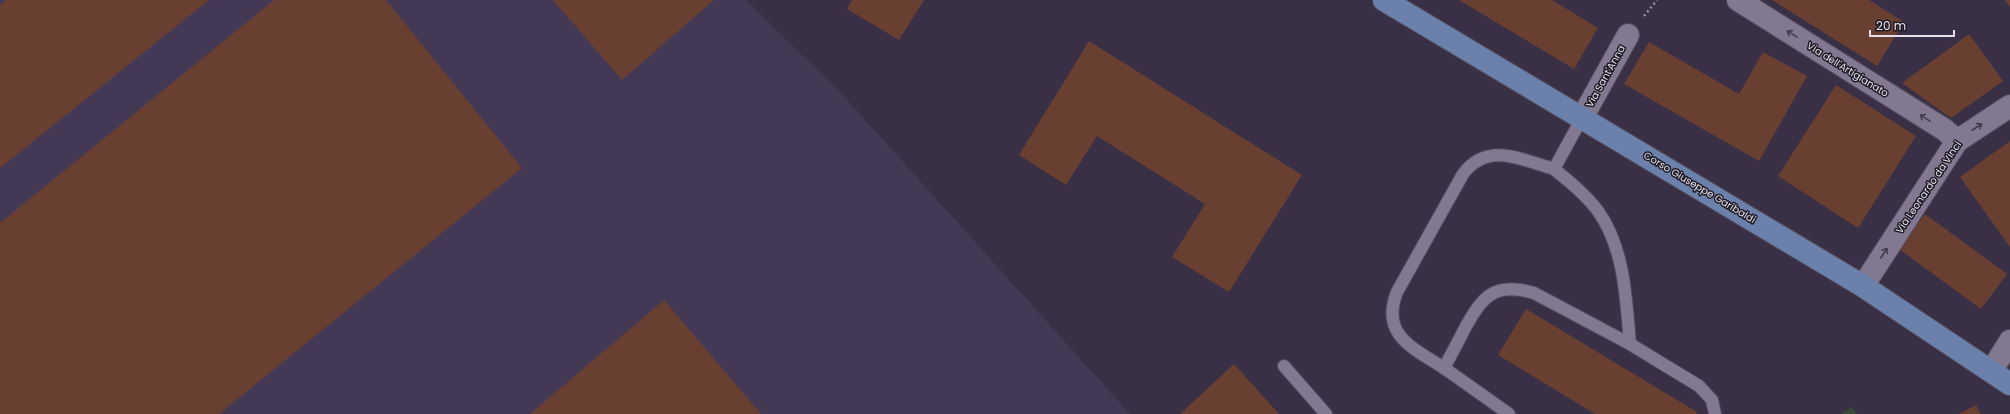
<svg xmlns="http://www.w3.org/2000/svg" width="2010" height="414" font-family="Poppins,sans-serif">
  <rect width="100%" height="100%" fill="#393045"/>
  <path fill="#443954" d="M 0,0 L 746,0 L 839,91 L 1130,414 L 0,414 Z"/>
  <path fill="#364b36" d="M 1852,407 L 1857,414 L 1840,414 Z"/>
  <g fill="#693f32">
    <path d="M 6,0 L 209,0 L 0,168 L 0,5 Z"/>
    <path d="M 274,0 L 386,0 L 522,168 L 219,414 L 0,414 L 0,223 Z"/>
    <path d="M 553,0 L 714,0 L 622,80 Z"/>
    <path d="M 852,0 L 924,0 L 899,40 L 847,9 Z"/>
    <path d="M 1459,0 L 1552,0 L 1598,28 L 1574,69 Z"/>
    <path d="M 1772,0 L 1869,0 L 1904,22 L 1877,66 Z"/>
    <path d="M 2005,0 L 2010,0 L 2010,7 Z"/>
    <path d="M 1969,34 L 2003,81 L 1951,118 L 1902,83 Z"/>
    <path d="M 1089,41 L 1302,175 L 1229,292 L 1172,257 L 1205,204 L 1097,136 L 1066,185 L 1019,155 Z"/>
    <path d="M 1649,42 L 1739,94 L 1763,52 L 1807,76 L 1759,161 L 1624,84 Z"/>
    <path d="M 1836,85 L 1916,136 L 1858,228 L 1778,176 Z"/>
    <path d="M 2010,141 L 2010,247 L 1960,177 Z"/>
    <path d="M 1925,214 L 2007,274 L 1981,309 L 1899,249 Z"/>
    <path d="M 664,300 L 761,414 L 530,414 Z"/>
    <path d="M 1526,309 L 1697,412 L 1696,414 L 1595,414 L 1498,355 Z"/>
    <path d="M 1234,364 L 1279,414 L 1180,414 Z"/>
    <path d="M 1976,405 L 1981,414 L 1959,414 Z"/>
  </g>
  <g fill="none" stroke-linecap="round" stroke-linejoin="round">
    <g stroke="#534c5e" stroke-width="14">
      <g id="service">
        <path d="M 1582,118 L 1554,169 C 1570,182 1586,195 1598,211 C 1625,249 1626,300 1630,344"/>
        <path d="M 1284,366 L 1326,414"/>
        <path d="M 1444,368 C 1413,348 1380,335 1397,292 L 1463,174 C 1488,141 1522,160 1554,169"/>
        <path d="M 1509,414 L 1444,368 C 1451,355 1458,342 1464,330 C 1482,297 1494,281 1534,293 L 1630,344 L 1699,386 L 1712,400 L 1715,414"/>
      </g>
    </g>
    <g stroke="#534c5e" stroke-width="24">
      <g id="minor">
        <path d="M 1738,0 L 1945,130 L 1957,141"/>
        <path d="M 1582,118 L 1628,35"/>
        <path d="M 1863,286 L 1957,141 L 2010,106"/>
        <path d="M 1992,370 L 2010,341"/>
      </g>
    </g>
    <g stroke="#534c5e" stroke-width="24">
      <path id="secondary" d="M 1384,0 L 1863,286 L 2010,384"/>
    </g>
    <path stroke="#968ea0" stroke-width="2.5" stroke-dasharray="2 3" stroke-linecap="butt" d="M 1644,16 L 1657,0"/>
    <use href="#service" stroke="#827991" stroke-width="12"/>
    <use href="#minor" stroke="#827991" stroke-width="22"/>
    <use href="#secondary" stroke="#6b81ab" stroke-width="22"/>
  </g>
  <defs><path id="oneway-shaft" d="M-6 0H5M1.5-3L5.5 0L1.5 3" fill="none" stroke-width="1.6" stroke-linecap="round" stroke-linejoin="round"/></defs>
  <g stroke="#413b4a">
    <use href="#oneway-shaft" transform="translate(1792 34) rotate(-148)"/>
    <use href="#oneway-shaft" transform="translate(1925 118) rotate(-148)"/>
    <use href="#oneway-shaft" transform="translate(1977 127) rotate(-33)"/>
    <use href="#oneway-shaft" transform="translate(1884 253) rotate(-57)"/>
  </g>
  <g text-anchor="middle" stroke-width="3" stroke-linejoin="round" paint-order="stroke">
    <g font-size="10" fill="#e6e0ee" stroke="#1e1a24">
      <text transform="translate(1848 69) rotate(32)" y="4">Via dell'Artigianato</text>
      <text transform="translate(1605 76) rotate(-61)" y="4">Via Sant'Anna</text>
      <text transform="translate(1700 187) rotate(31)" y="4">Corso Giuseppe Garibaldi</text>
      <text transform="translate(1928 187) rotate(-56)" y="4">Via Leonardo da Vinci</text>
    </g>
  </g>
  <path d="M1870 30v6h84v-6" fill="none" stroke="#e6e0ee" stroke-width="2"/>
  <text x="1876" y="30" font-size="12" fill="#e6e0ee" stroke="#1e1a24" stroke-width="3" paint-order="stroke">20 m</text>
</svg>
